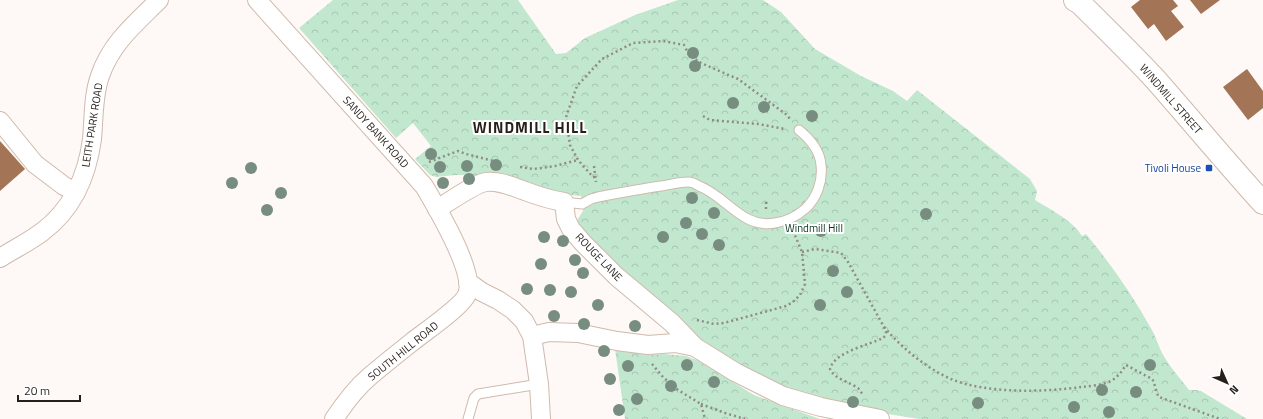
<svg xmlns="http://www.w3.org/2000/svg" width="1263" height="419" font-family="'Titillium Web',sans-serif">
  <defs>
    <pattern id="park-crowns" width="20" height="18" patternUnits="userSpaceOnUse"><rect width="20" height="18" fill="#c2e7cf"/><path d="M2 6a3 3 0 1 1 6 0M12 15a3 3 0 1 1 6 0" fill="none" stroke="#a7c6b1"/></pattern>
  </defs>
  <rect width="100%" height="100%" fill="#fef9f7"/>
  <g fill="url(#park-crowns)">
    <path d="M 333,0 L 518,0 L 556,54 L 566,53 L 585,38 L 635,15 L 678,0 L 763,0 L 781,12 L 815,49 L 861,76 L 893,91 L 907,101 L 917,90 L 1030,179 L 1037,191 L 1035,200 C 1051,210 1072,220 1082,236 L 1086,234 C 1111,264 1133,296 1152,330 C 1156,337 1158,345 1162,353 C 1169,366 1180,378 1189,390 L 1196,390 L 1201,391 L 1247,419 L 919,419 L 888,414 L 822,400 L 792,392 L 720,355 L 623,278 L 576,222 L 583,211 L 581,196 L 559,194 L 479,175 L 455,175 L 436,177 L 430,175 L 415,159 L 431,146 L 413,123 L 396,138 L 299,28 Z"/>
    <path d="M 615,349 L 647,355 L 664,354 L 686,356 L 697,360 L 754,395 L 820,419 L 625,419 Z"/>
  </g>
  <g fill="#a37456">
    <path d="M 1140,0 L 1173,0 L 1178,6 L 1171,11 L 1184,27 L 1166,41 L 1154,24 L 1148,29 L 1131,7 Z"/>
    <path d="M 1190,0 L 1220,0 L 1201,14 Z"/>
    <path d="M 1247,69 L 1263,91 L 1263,108 L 1248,120 L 1223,87 Z"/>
    <path d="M 0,141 L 25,169 L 0,191 Z"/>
  </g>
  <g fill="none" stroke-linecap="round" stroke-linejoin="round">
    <g stroke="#cfbaac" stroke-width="11">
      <g id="lane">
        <path d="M 564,202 L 582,204 L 591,199 L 598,197 C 619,193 640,189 661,186 C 669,185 679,182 688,182 C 691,182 696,184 699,186 C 726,196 742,229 775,223 C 787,221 796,217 805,209 C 817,198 823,181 821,165 C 820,151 810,139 799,130"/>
        <path d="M 468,419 L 474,398 L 478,394 L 539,384"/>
      </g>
    </g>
    <g stroke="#cfbaac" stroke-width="20">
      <g id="street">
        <path d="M 257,0 L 424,186 C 437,208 473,268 468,292 C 465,305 423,333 412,342 C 397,354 383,365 369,377 C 355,389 344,404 334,419"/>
        <path d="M 0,121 L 35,164 L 64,186 L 76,192"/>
        <path d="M 437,209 C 449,202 474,184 486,182 C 499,180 513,187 525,191 C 538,196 551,200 564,202 L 566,219 L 571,229 L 583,243 L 616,276 L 672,323 L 695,347 L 735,372 L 783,396 L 821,407 L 880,419"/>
        <path d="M 0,258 C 14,249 29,242 42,232 C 73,209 87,177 92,139 C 94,118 93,95 100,76 C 111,43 136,23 159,0"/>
        <path d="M 468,282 L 482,292 L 498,300 L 513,310 L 524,321 L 532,336 L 539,384 L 541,419"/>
        <path d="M 532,336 L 549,332 L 578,333 L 617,341 L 648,345 L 675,343 L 695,347"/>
      </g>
    </g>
    <g stroke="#cfbaac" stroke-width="24">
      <path id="secondary" d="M 1075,0 L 1080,3 C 1105,28 1131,53 1155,79 C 1191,120 1226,162 1263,203"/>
    </g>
    <g stroke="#918b87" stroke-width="2.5" stroke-dasharray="2 3" stroke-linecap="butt">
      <path d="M 703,116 L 710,120 L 758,124 L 785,129"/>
      <path d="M 429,162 L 458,151 L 466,154 L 494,161"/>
      <path d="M 594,166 L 596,182"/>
      <path d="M 520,167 L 534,169 L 555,166 L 578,160"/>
      <path d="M 595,177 L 593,177 L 578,160 L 570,145 L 566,117 L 577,86 L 602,59 L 633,43 L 663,41 L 684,45 L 689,55 L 701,63 L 738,79 L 787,115 L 790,119"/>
      <path d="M 766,209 L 766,201"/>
      <path d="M 802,252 L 815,249 L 841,253 L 848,262 L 884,327 L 886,332 L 885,336 L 883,338 C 869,345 834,352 830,369 C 835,380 852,382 860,390 C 861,392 862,394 864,395"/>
      <path d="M 697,320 L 714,324 L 724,323 L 786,306 L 793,302 L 800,295 L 805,284 L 802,252 L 794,233"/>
      <path d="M 884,327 C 902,348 926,368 951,379 C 987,394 1043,392 1082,387 C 1091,386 1102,385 1111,381 C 1118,377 1122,371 1126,365 L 1152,379 C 1155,382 1155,391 1159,397 L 1220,419"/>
      <path d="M 652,364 L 663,377 L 678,390 L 701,404 L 705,419"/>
      <path d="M 701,404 L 725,413 L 745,419"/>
    </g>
    <use href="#lane" stroke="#fff" stroke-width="9"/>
    <use href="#street" stroke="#fff" stroke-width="18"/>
    <use href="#secondary" stroke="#fff" stroke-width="22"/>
  </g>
  <g fill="#778d80">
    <circle cx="693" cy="53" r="6"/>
    <circle cx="695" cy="66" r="6"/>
    <circle cx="733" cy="103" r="6"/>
    <circle cx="764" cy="107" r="6"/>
    <circle cx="812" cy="116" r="6"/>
    <circle cx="431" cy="154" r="6"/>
    <circle cx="496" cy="165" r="6"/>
    <circle cx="467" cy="166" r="6"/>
    <circle cx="440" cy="167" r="6"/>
    <circle cx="251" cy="168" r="6"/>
    <circle cx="469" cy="179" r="6"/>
    <circle cx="232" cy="183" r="6"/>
    <circle cx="443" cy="183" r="6"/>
    <circle cx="281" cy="193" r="6"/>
    <circle cx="692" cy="198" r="6"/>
    <circle cx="267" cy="210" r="6"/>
    <circle cx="714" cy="213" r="6"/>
    <circle cx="926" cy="214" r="6"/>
    <circle cx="686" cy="223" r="6"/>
    <circle cx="821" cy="231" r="6"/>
    <circle cx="702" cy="234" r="6"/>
    <circle cx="544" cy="237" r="6"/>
    <circle cx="663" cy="237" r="6"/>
    <circle cx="563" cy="241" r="6"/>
    <circle cx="719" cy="245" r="6"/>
    <circle cx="575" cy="260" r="6"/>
    <circle cx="541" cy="264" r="6"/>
    <circle cx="833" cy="271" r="6"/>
    <circle cx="583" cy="273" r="6"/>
    <circle cx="527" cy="289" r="6"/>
    <circle cx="550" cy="290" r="6"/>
    <circle cx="571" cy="292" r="6"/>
    <circle cx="847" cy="292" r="6"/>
    <circle cx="598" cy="305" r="6"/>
    <circle cx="820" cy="305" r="6"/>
    <circle cx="554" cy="316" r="6"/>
    <circle cx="584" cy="324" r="6"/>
    <circle cx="635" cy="326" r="6"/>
    <circle cx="604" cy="351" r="6"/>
    <circle cx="687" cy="365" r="6"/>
    <circle cx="1150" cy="365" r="6"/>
    <circle cx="628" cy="366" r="6"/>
    <circle cx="610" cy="379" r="6"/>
    <circle cx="714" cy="382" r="6"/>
    <circle cx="671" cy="386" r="6"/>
    <circle cx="1102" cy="390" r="6"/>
    <circle cx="1136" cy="392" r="6"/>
    <circle cx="637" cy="399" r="6"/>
    <circle cx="853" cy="402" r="6"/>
    <circle cx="978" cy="403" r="6"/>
    <circle cx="1074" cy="407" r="6"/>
    <circle cx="619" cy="410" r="6"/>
    <circle cx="1109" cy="412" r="6"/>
  </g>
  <rect fill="#1a4fb4" stroke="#fff" stroke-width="1.5" x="1205" y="164" width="8" height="8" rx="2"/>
  <g text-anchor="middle" stroke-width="4" stroke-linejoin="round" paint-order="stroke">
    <g font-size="11" fill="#271f1a" stroke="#fff">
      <text transform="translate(1171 99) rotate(49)" y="4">WINDMILL STREET</text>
      <text transform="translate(92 125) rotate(-81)" y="4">LEITH PARK ROAD</text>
      <text transform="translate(376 132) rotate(48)" y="4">SANDY BANK ROAD</text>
      <text transform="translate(599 257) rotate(46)" y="4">ROUGE LANE</text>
      <text transform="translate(403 351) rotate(-39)" y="4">SOUTH HILL ROAD</text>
    </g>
    <g font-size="11" fill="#164399" stroke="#fff" text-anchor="end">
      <text x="1201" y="172">Tivoli House</text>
    </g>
    <g font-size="11" fill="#09341e" stroke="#fff">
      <text x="814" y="232">Windmill Hill</text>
    </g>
    <g font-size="15" font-weight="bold" letter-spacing="1" fill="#271f1a" stroke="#fff">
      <text x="530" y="133">WINDMILL HILL</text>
    </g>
  </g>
  <g transform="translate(1227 383) rotate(135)" stroke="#ffffff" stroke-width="3" paint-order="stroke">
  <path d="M0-3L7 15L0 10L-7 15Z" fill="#271f1a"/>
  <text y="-6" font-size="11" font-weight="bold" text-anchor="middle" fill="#271f1a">N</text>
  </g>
  <path d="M18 395v6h62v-6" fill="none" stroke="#271f1a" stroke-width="2"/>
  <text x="24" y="395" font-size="12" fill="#271f1a" stroke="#ffffff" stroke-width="3" paint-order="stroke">20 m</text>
</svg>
